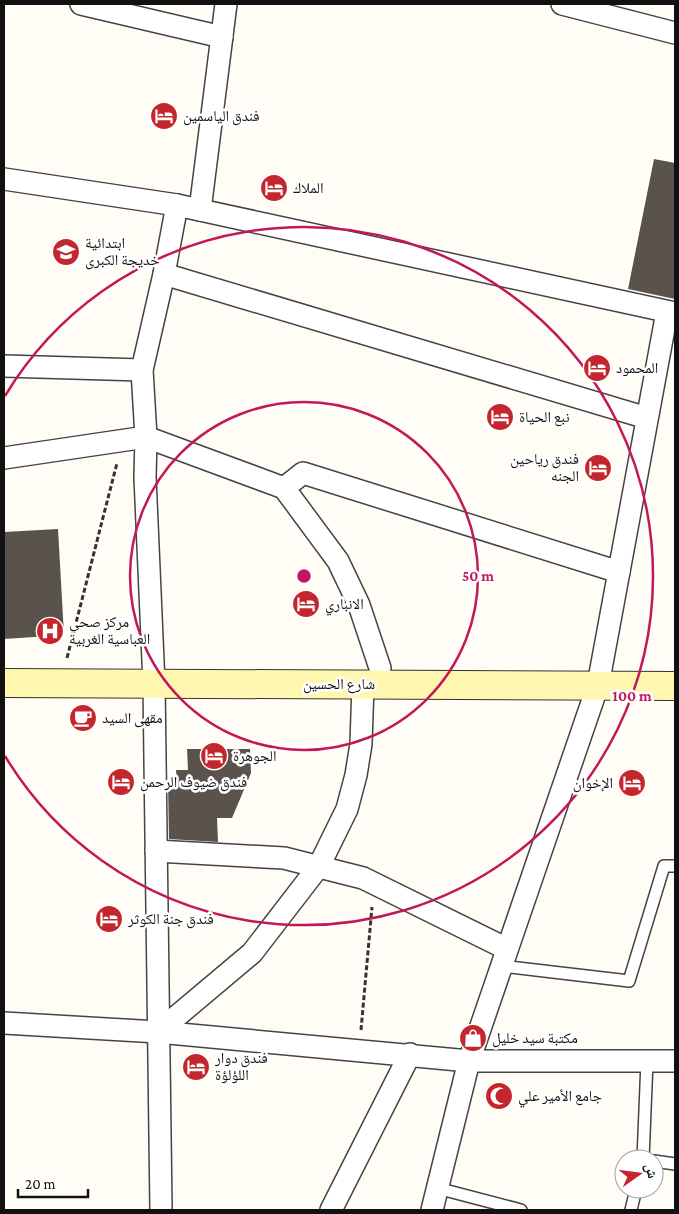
<svg xmlns="http://www.w3.org/2000/svg" width="679" height="1214" font-family="'Crimson Pro','Noto Naskh Arabic',serif">
  <rect width="100%" height="100%" fill="#fffdf5"/>
  <g fill="#5a524d">
    <path d="M 654,159 L 675,163 L 675,299 L 628,289 Z"/>
    <path d="M 58,529 L 64,635 L 4,639 L 4,532 Z"/>
    <path d="M 187,749 L 250,749 L 251,773 L 232,818 L 217,818 L 218,842 L 169,839 L 168,782 L 177,782 L 176,770 L 188,770 Z"/>
  </g>
  <g fill="none" stroke-linecap="round" stroke-linejoin="round">
    <g stroke="#444" stroke-width="14">
      <g id="lane">
        <path d="M 501,966 L 629,981 L 664,866 L 675,866"/>
        <path d="M 643,1159 L 647,1061"/>
        <path d="M 654,1161 L 675,1164"/>
        <path d="M 437,1188 L 521,1210"/>
        <path d="M 631,1210 L 636,1189"/>
      </g>
    </g>
    <g stroke="#444" stroke-width="24">
      <g id="street">
        <path d="M 81,4 L 222,37"/>
        <path d="M 562,4 L 675,33"/>
        <path d="M 4,179 L 177,205 L 675,313"/>
        <path d="M 200,210 L 226,4"/>
        <path d="M 164,274 L 647,418"/>
        <path d="M 4,366 L 142,370"/>
        <path d="M 4,458 L 146,437 L 284,488 L 338,561 L 359,605 L 380,668"/>
        <path d="M 284,488 L 303,473 L 619,572"/>
        <path d="M 156,851 L 284,858 L 363,878 L 507,949"/>
        <path d="M 4,1023 L 158,1032 L 469,1061 L 675,1061"/>
        <path d="M 158,1032 L 252,953 L 319,866 L 347,809 L 356,775 L 361,744 L 363,684"/>
        <path d="M 161,1210 L 154,684 L 145,477 L 146,437 L 142,370 L 164,274 L 177,205"/>
        <path d="M 331,1210 L 410,1054"/>
        <path d="M 432,1210 L 469,1061 L 598,685 L 667,312"/>
      </g>
    </g>
    <g stroke="#333" stroke-width="30">
      <path id="secondary" d="M 4,683 L 675,686"/>
    </g>
    <g stroke="#333" stroke-width="3" stroke-dasharray="5 2.5" stroke-linecap="butt">
      <path d="M 67,658 L 117,463"/>
      <path d="M 361,1030 L 372,907"/>
    </g>
    <use href="#lane" stroke="#fff" stroke-width="11"/>
    <use href="#street" stroke="#fff" stroke-width="21"/>
    <use href="#secondary" stroke="#fff6b0" stroke-width="28"/>
  </g>
  <g fill="none" stroke="#c2185b" stroke-width="2.5">
    <circle cx="304" cy="576" r="174"/>
    <path d="M5 396A349 349 0 1 1 5 756"/>
  </g>
  <defs>
    <g id="hotel-disc" transform="scale(1.4375)"><circle r="9.5" fill="#c4262e" stroke="#fff"/><path d="M-6-4.5h1.5V1H6V5H4.5V3h-9V5H-6ZM-4 0a1.8 1.8 0 1 1 3.6 0ZM.5 0V-2.5h3Q6-2.5 6 0Z" fill="#fff"/></g>
    <g id="school-disc" transform="scale(1.4375)"><circle r="9.5" fill="#c4262e" stroke="#fff"/><path d="M0-5L7-2L0 1L-7-2ZM-4 1L0 2.5L4 1V4Q0 6-4 4Z" fill="#fff"/></g>
    <g id="hospital-disc" transform="scale(1.4375)"><circle r="9.5" fill="#c4262e" stroke="#fff"/><path d="M-5-5h3v3.5h4V-5h3V5h-3V1.5h-4V5h-3Z" fill="#fff"/></g>
    <g id="cafe-disc" transform="scale(1.4375)"><circle r="9.5" fill="#c4262e" stroke="#fff"/><path d="M-5.5-4.5H6V0H3Q3 3.5 0 3.5H-2.5Q-5.5 3.5-5.5 0ZM3-3.2v2h1.7v-2ZM-6 4.5H4V6H-6Z" fill="#fff"/></g>
    <g id="shop-disc" transform="scale(1.4375)"><circle r="9.5" fill="#c4262e" stroke="#fff"/><path d="M-5-2.5h2.3a2.7 3.5 0 0 1 5.4 0H5L5.5 6h-11ZM-1.5-2.5h3a1.5 2.3 0 0 0-3 0Z" fill="#fff"/></g>
    <g id="mosque-disc" transform="scale(1.4375)"><circle r="9.5" fill="#c4262e" stroke="#fff"/><path d="M3.5-4.9A6 6 0 1 0 3.5 4.9A5 5 0 1 1 3.5-4.9Z" fill="#fff"/></g>
  </defs>
  <g fill-rule="evenodd">
    <use href="#hotel-disc" x="164" y="116"/>
    <use href="#hotel-disc" x="274" y="188"/>
    <use href="#school-disc" x="66" y="252"/>
    <use href="#hotel-disc" x="597" y="368"/>
    <use href="#hotel-disc" x="500" y="417"/>
    <use href="#hotel-disc" x="598" y="468"/>
    <use href="#hotel-disc" x="306" y="604"/>
    <use href="#hospital-disc" x="50" y="631"/>
    <use href="#cafe-disc" x="83" y="718"/>
    <use href="#hotel-disc" x="214" y="756"/>
    <use href="#hotel-disc" x="121" y="782"/>
    <use href="#hotel-disc" x="632" y="783"/>
    <use href="#hotel-disc" x="109" y="919"/>
    <use href="#shop-disc" x="473" y="1038"/>
    <use href="#hotel-disc" x="196" y="1067"/>
    <use href="#mosque-disc" x="499" y="1096"/>
  </g>
  <g text-anchor="middle" stroke-width="5" stroke-linejoin="round" paint-order="stroke">
    <g font-size="15" fill="#111" stroke="#fff" text-anchor="start">
      <text x="183" y="121">فندق الياسمين</text>
      <text x="293" y="193">الملاك</text>
      <text x="85" y="248">ابتدائية<tspan x="85" dy="17">خديجة الكبرى</tspan></text>
      <text x="616" y="373">المحمود</text>
      <text x="519" y="422">نبع الحياة</text>
      <text x="579" y="464" text-anchor="end">فندق رياحين<tspan x="579" dy="17">الجنه</tspan></text>
      <text x="325" y="609">الانباري</text>
      <text x="69" y="627">مركز صحي<tspan x="69" dy="17">العباسية الغربية</tspan></text>
      <text x="102" y="723">مقهى السيد</text>
      <text x="233" y="761">الجوهرة</text>
      <text x="140" y="787">فندق ضيوف الرحمن</text>
      <text x="613" y="788" text-anchor="end">الإخوان</text>
      <text x="128" y="924">فندق جنة الكوثر</text>
      <text x="492" y="1043">مكتبة سيد خليل</text>
      <text x="215" y="1063">فندق دوار<tspan x="215" dy="17">اللؤلؤة</tspan></text>
      <text x="518" y="1101">جامع الأمير علي</text>
    </g>
    <g font-size="15" fill="#111" stroke="#fff">
      <text x="339" y="689">شارع الحسين</text>
    </g>
  </g>
  <circle cx="304" cy="576" r="8" fill="#c2185b" stroke="#fff" stroke-width="2.5"/>
  <g font-size="15" text-anchor="middle" font-weight="bold" fill="#c2185b" stroke="#fff" stroke-width="5" stroke-linejoin="round" paint-order="stroke">
    <text x="478" y="581">50 m</text>
    <text x="632" y="701">100 m</text>
  </g>
  <rect width="679" height="1214" fill="none" stroke="#111111" stroke-width="10"/>
  <g transform="translate(639 1174) rotate(76)"><circle r="24" fill="#ffffff" stroke="#a0a0a0"/>
  <path d="M0-4L9 19L0 12L-9 19Z" fill="#c4262e"/>
  <text y="-8" font-size="14" font-weight="bold" text-anchor="middle" fill="#111111">ش</text>
  </g>
  <path d="M18 1189v8h70v-8" fill="none" stroke="#111111" stroke-width="2.5"/>
  <text x="25" y="1189" font-size="15" fill="#111111" stroke="#ffffff" stroke-width="4" paint-order="stroke">20 m</text>
</svg>
